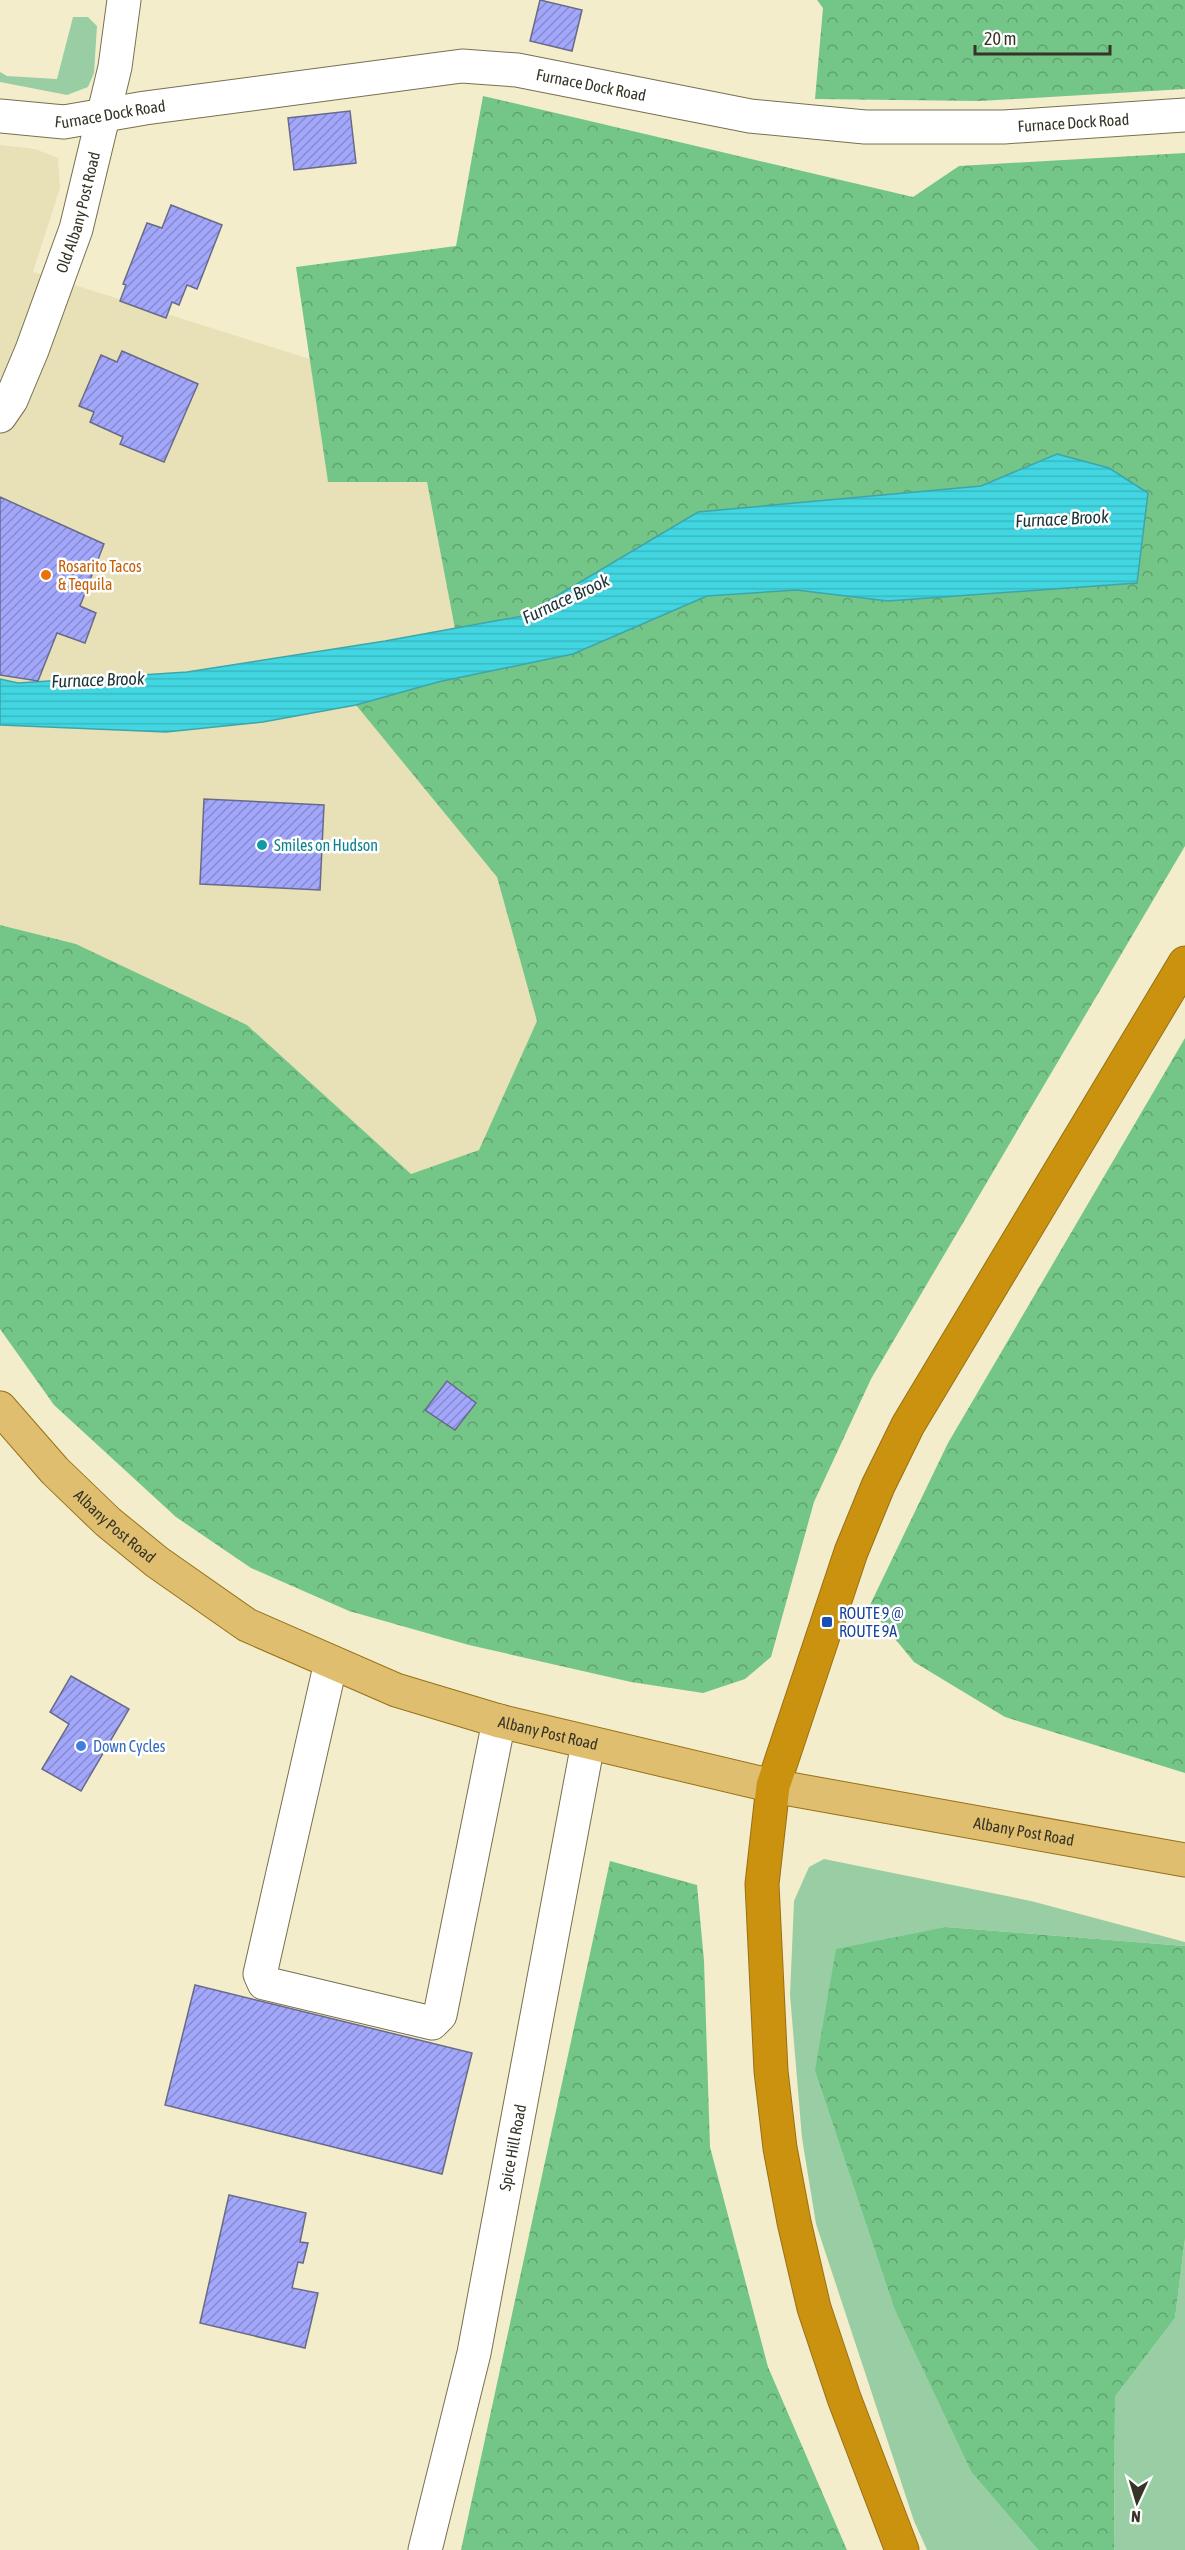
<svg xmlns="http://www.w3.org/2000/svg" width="1185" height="2550" font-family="'Asap Condensed',sans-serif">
  <defs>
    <pattern id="forest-crowns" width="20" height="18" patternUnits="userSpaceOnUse" patternTransform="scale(1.5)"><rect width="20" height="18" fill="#73c687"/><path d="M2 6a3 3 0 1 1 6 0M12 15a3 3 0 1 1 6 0" fill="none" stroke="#5fa26e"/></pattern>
    <pattern id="water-rules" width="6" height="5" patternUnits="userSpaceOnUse" patternTransform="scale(1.5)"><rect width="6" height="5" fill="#41d6e1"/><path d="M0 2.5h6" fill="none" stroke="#3ab8c1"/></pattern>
    <pattern id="building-hatch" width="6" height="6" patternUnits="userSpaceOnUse" patternTransform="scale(1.5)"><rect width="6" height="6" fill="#a3a7fc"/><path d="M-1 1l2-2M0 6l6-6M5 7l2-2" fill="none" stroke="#8689cc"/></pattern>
  </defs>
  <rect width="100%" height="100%" fill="#f4edcb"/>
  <g fill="#e8e0b6">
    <path d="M 0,145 L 35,149 L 58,158 L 60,188 L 33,272 L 310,359 L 328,482 L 427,482 L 455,629 L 187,672 L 18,683 L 0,679 Z"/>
    <path d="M 356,705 L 497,877 L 537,1021 L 479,1150 L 411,1174 L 247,1025 L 76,944 L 0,925 L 0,725 L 166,732 L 263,722 Z"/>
  </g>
  <g fill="#99cea4">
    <path d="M 73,17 L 88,17 L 97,26 L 94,73 L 88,87 L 67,95 L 0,82 L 0,72 L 7,76 L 57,79 Z"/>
    <path d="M 824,1859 L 1031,1901 L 1185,1942 L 1185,1946 L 946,1927 L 972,2473 L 1038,2550 L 927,2550 L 914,2521 L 816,2224 L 802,2138 L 790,1995 L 794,1901 L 809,1867 Z"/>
    <path d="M 1185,2239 L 1185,2550 L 1114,2550 L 1115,2397 L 1175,2318 Z"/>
  </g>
  <g fill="url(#forest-crowns)">
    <path d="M 817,0 L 1185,0 L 1185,89 L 980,101 L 815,99 L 823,8 Z"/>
    <path d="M 483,96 L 913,197 L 959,166 L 1185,153 L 1185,846 L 871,1379 L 814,1502 L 771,1657 L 745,1679 L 703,1693 L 631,1682 L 469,1645 L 349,1611 L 251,1568 L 176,1517 L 54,1405 L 0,1329 L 0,925 L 76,944 L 247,1025 L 411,1174 L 479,1150 L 537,1021 L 497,877 L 356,705 L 438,682 L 573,654 L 706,596 L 796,590 L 888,601 L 1137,583 L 1057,454 L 981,486 L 698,512 L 523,616 L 455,629 L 427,482 L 328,482 L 296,267 L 456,246 Z"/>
    <path d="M 1185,1038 L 1185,1773 L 1005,1717 L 914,1662 L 869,1607 L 948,1443 Z"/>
    <path d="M 610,1861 L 697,1885 L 704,1961 L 710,2147 L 768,2367 L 847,2550 L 461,2550 Z"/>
    <path d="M 946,1927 L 1185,1946 L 1185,2239 L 1175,2318 L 1115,2397 L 1114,2550 L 1038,2550 L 972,2473 L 895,2310 L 815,2070 L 836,1949 Z"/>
  </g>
  <path fill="url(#water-rules)" stroke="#3ea5a9" stroke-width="1.5" d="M 1057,454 L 1109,468 L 1148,493 L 1137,583 L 888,601 L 796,590 L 707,596 L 573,654 L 438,682 L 356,705 L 263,722 L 166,732 L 0,725 L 0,679 L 18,683 L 187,672 L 385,641 L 523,616 L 698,512 L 981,486 Z"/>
  <g fill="url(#building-hatch)" stroke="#686b88" stroke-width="1.5">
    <path d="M 540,0 L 582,10 L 572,51 L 530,41 Z"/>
    <path d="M 350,111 L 356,163 L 294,170 L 288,118 Z"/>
    <path d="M 171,205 L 222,225 L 197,289 L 187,285 L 179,305 L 172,302 L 166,318 L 120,301 L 126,285 L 123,284 L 147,223 L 162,228 Z"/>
    <path d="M 122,351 L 198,384 L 164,462 L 120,444 L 123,437 L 90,422 L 94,412 L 79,406 L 101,355 L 117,362 Z"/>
    <path d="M 0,497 L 104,544 L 80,606 L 96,613 L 85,643 L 57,633 L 38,681 L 0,675 Z"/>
    <path d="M 204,799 L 324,805 L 320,890 L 200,884 Z"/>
    <path d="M 447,1381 L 476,1403 L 455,1430 L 425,1410 Z"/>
    <path d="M 71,1676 L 129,1709 L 81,1791 L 42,1769 L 69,1724 L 50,1712 Z"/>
    <path d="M 195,1985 L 472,2053 L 442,2174 L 165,2105 Z"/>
    <path d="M 229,2195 L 306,2213 L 300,2242 L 308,2243 L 303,2263 L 298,2262 L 292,2288 L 318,2293 L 305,2348 L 200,2323 Z"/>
  </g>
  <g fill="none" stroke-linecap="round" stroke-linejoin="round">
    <g stroke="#767051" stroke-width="35">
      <g id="minor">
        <path id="s1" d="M 0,116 L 64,122 L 145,108 L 462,66 L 517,70 L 750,116 L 865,127 L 1004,127 L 1185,115"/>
        <path id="s2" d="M 0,416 L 11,400 L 32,350 L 76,229 L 115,67 L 124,0"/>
        <path d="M 331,1662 L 260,1974 L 264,1983 L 432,2023 L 440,2015 L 499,1721"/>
        <path id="s3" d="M 425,2550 L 474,2353 L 588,1743"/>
      </g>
    </g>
    <g stroke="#977117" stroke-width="35">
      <g id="major">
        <path id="s4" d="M 0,1408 L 55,1471 L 108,1522 L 157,1562 L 247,1625 L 396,1690 L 499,1721 L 773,1786 L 1185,1860"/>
      </g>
    </g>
    <g stroke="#977117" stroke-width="35">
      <path id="highway" d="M 902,2550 L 844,2398 L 814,2308 L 794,2222 L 780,2148 L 771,2071 L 762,1884 L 773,1786 L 851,1552 L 878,1486 L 908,1425 L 1185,963"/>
    </g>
    <use href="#minor" stroke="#fff" stroke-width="33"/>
    <use href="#major" stroke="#e0be6f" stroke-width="33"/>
    <use href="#highway" stroke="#cb920f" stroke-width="33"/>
  </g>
  <circle fill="#e8710a" stroke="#fff" stroke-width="2" cx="46" cy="575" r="6"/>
  <circle fill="#0f9aa8" stroke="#fff" stroke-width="2" cx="262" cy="845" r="6"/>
  <rect fill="#1a4fb4" stroke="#fff" stroke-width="2" x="821" y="1616" width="12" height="12" rx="3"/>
  <circle fill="#3f7fe0" stroke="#fff" stroke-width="2" cx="81" cy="1746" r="6"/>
  <g text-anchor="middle" stroke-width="5" stroke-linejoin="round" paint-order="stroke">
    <g font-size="16" fill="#363426" stroke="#fff">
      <text dy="6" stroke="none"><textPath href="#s1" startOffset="597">Furnace Dock Road</textPath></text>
      <text dy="6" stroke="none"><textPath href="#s1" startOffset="111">Furnace Dock Road</textPath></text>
      <text dy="6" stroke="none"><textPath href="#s1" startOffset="1083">Furnace Dock Road</textPath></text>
      <text dy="6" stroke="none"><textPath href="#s2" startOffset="219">Old Albany Post Road</textPath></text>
      <text dy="6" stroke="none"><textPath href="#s4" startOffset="165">Albany Post Road</textPath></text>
      <text dy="6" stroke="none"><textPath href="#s4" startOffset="651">Albany Post Road</textPath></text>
      <text dy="6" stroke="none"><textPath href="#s4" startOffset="1137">Albany Post Road</textPath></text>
      <text dy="6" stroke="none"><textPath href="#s3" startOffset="412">Spice Hill Road</textPath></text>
    </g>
    <g font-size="16" fill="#c56008" stroke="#fff" text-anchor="start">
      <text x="58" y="572">Rosarito Tacos<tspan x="58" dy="18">&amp; Tequila</tspan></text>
    </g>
    <g font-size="16" fill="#0d838f" stroke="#fff" text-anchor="start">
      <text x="274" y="851">Smiles on Hudson</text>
    </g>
    <g font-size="16" fill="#164399" stroke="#fff" text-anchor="start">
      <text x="839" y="1619">ROUTE 9 @<tspan x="839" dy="18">ROUTE 9A</tspan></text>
    </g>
    <g font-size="16" fill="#366cbe" stroke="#fff" text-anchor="start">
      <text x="93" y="1752">Down Cycles</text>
    </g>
    <g font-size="18" font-style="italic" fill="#1c3436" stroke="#fff">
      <text transform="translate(1062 519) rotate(-3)" y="6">Furnace Brook</text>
      <text transform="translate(566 599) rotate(-25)" y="6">Furnace Brook</text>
      <text transform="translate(98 680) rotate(-2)" y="6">Furnace Brook</text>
    </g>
  </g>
  <g transform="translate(1137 2502) rotate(184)" stroke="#ffffff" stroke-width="4.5" paint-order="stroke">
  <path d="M0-4.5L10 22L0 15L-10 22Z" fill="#363426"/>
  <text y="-9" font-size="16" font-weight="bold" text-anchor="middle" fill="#363426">N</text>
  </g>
  <path d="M975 45v9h135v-9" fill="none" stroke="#363426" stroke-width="3"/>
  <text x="984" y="45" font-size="18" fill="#363426" stroke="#ffffff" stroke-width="4.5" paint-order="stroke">20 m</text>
</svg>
